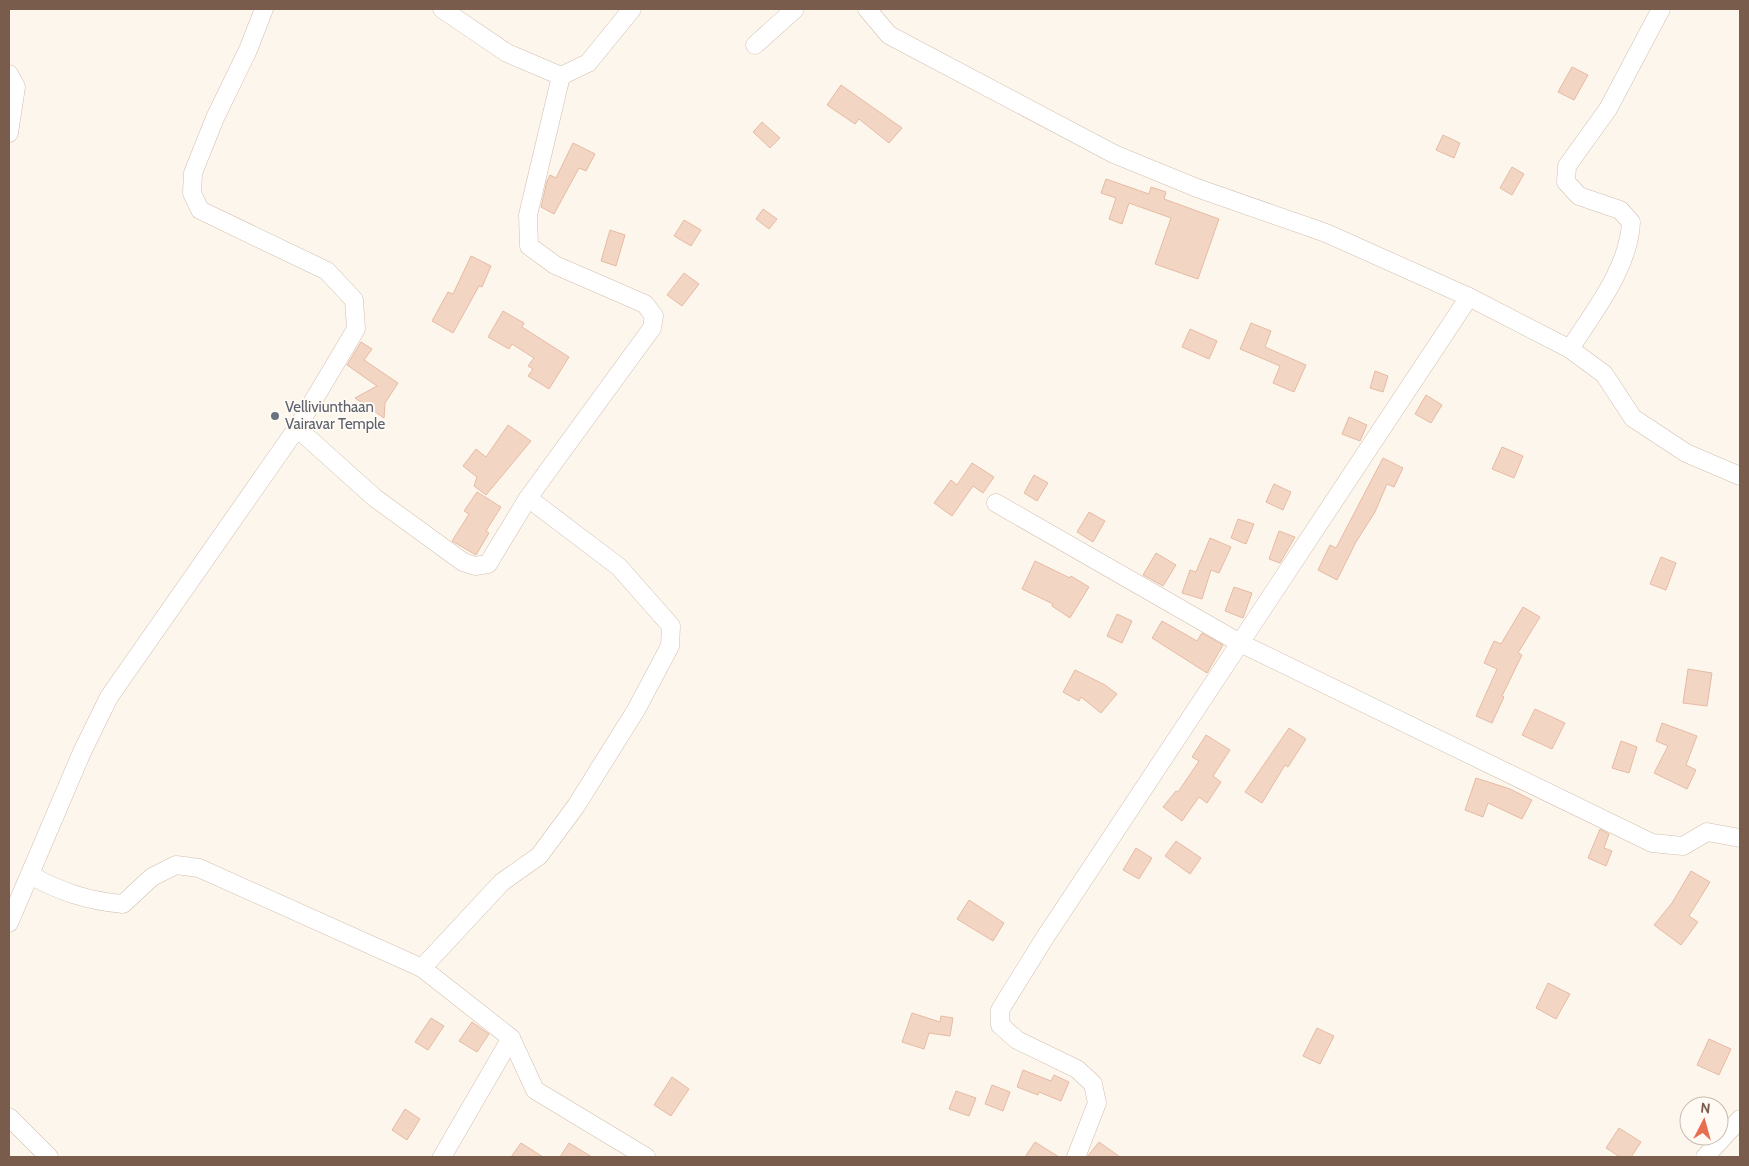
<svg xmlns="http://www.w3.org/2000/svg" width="1749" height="1166" font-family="Cabin,sans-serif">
  <rect width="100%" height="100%" fill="#fdf6ec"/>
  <g fill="#f3d5c3" stroke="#e6bba3">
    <path d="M 1572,67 L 1588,75 L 1574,100 L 1558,92 Z"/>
    <path d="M 841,85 L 902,128 L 889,143 L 859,119 L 855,124 L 827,105 Z"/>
    <path d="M 762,122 L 780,138 L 770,148 L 753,132 Z"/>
    <path d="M 1443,135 L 1460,143 L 1454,158 L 1436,150 Z"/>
    <path d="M 573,143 L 595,154 L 586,171 L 579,168 L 554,214 L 541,207 L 547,181 L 550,175 L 556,178 Z"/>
    <path d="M 1512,167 L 1524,174 L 1512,195 L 1500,188 Z"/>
    <path d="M 1106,179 L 1149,194 L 1151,187 L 1166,192 L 1164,199 L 1219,219 L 1198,279 L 1155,264 L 1171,218 L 1129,203 L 1122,224 L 1109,219 L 1116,198 L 1101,193 Z"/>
    <path d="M 763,209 L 777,219 L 769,229 L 756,219 Z"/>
    <path d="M 684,220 L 701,230 L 691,246 L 674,236 Z"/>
    <path d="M 610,230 L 625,235 L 616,266 L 601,261 Z"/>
    <path d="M 471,256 L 491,266 L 482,287 L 479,286 L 453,333 L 432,321 L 448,292 L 453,294 Z"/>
    <path d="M 684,273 L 699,284 L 682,306 L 667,295 Z"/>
    <path d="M 503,311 L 524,323 L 522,327 L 569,357 L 549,389 L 528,376 L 533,369 L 528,366 L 534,358 L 512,344 L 509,349 L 488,337 Z"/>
    <path d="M 1251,323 L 1271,331 L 1265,347 L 1306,365 L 1294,392 L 1273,383 L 1280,366 L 1240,349 Z"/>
    <path d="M 1190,329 L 1217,341 L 1209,359 L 1182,347 Z"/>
    <path d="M 361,342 L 372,349 L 364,360 L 398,383 L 385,403 L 384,418 L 355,398 L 377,386 L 347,365 Z"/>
    <path d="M 1375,371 L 1388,376 L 1383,392 L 1370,388 Z"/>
    <path d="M 1426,395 L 1442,405 L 1431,423 L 1415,414 Z"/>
    <path d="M 1349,417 L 1367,425 L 1360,441 L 1342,434 Z"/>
    <path d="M 508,425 L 531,441 L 486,495 L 474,486 L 477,477 L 463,466 L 476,449 L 486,457 Z"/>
    <path d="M 1502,447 L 1523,456 L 1514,478 L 1492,469 Z"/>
    <path d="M 1383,458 L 1403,468 L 1394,487 L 1387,484 L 1375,512 L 1356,542 L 1337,580 L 1318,570 L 1330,545 L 1336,548 Z"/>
    <path d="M 972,463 L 994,477 L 983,493 L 973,486 L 952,516 L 934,503 L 951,480 L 957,485 Z"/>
    <path d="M 1034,475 L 1048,483 L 1037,501 L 1024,493 Z"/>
    <path d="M 1274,484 L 1291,492 L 1283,510 L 1266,502 Z"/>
    <path d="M 477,492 L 501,507 L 486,531 L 489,533 L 476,555 L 452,541 L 469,514 L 464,511 Z"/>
    <path d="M 1089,512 L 1105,521 L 1093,542 L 1077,532 Z"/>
    <path d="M 1238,519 L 1254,524 L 1246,544 L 1231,538 Z"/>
    <path d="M 1279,531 L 1295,537 L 1280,563 L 1269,559 Z"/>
    <path d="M 1210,538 L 1231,547 L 1219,573 L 1211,570 L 1202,599 L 1182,593 L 1190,570 L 1196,572 Z"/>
    <path d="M 1156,553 L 1176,565 L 1163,586 L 1143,575 Z"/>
    <path d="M 1661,557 L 1676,563 L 1666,590 L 1650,584 Z"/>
    <path d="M 1035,561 L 1070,578 L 1071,576 L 1089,587 L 1070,618 L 1052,606 L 1053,604 L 1022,589 Z"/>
    <path d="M 1234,587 L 1252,593 L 1243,618 L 1225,611 Z"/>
    <path d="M 1523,607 L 1540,617 L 1518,653 L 1522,655 L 1502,696 L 1504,697 L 1492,723 L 1476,716 L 1497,669 L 1484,663 L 1494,641 L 1501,644 Z"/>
    <path d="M 1117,614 L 1132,621 L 1122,643 L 1107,636 Z"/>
    <path d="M 1162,621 L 1197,641 L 1202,633 L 1223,645 L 1207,673 L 1152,638 Z"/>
    <path d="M 1688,669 L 1712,673 L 1707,706 L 1683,703 Z"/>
    <path d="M 1075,670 L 1105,685 L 1117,694 L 1101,713 L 1081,697 L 1079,701 L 1063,692 Z"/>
    <path d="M 1535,709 L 1565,723 L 1552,749 L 1522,735 Z"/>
    <path d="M 1662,723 L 1697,736 L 1686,765 L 1696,770 L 1687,789 L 1654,773 L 1668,746 L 1656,741 Z"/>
    <path d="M 1289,728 L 1306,739 L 1288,767 L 1285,765 L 1262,803 L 1245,792 Z"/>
    <path d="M 1206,735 L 1230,750 L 1213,776 L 1221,782 L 1207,803 L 1199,797 L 1182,821 L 1163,807 L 1176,791 L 1178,792 L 1199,761 L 1192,757 Z"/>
    <path d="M 1621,741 L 1637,747 L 1629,773 L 1612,768 Z"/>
    <path d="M 1476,778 L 1510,789 L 1532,800 L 1522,819 L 1488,803 L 1483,817 L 1465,810 Z"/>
    <path d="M 1600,829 L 1609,834 L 1604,848 L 1612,851 L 1606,866 L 1588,858 Z"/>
    <path d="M 1176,841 L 1201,858 L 1190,874 L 1165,856 Z"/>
    <path d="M 1136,848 L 1152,858 L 1139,879 L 1123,870 Z"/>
    <path d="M 1691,871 L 1710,882 L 1689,916 L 1698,922 L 1681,945 L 1654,925 L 1672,903 Z"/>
    <path d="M 969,900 L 1004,923 L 993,941 L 957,919 Z"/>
    <path d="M 1548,983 L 1570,994 L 1556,1019 L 1536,1008 Z"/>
    <path d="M 912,1013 L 940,1022 L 941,1016 L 953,1018 L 950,1036 L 929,1033 L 924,1049 L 902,1042 Z"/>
    <path d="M 431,1018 L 444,1026 L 428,1050 L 415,1042 Z"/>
    <path d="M 472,1022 L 489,1034 L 477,1052 L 459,1041 Z"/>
    <path d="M 1317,1028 L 1334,1036 L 1320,1064 L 1303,1056 Z"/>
    <path d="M 1709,1039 L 1731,1049 L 1719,1075 L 1697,1065 Z"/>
    <path d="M 1023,1070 L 1051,1081 L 1054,1075 L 1069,1082 L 1061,1101 L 1039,1092 L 1038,1095 L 1017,1087 Z"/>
    <path d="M 672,1077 L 689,1089 L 671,1116 L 654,1105 Z"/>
    <path d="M 992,1085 L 1010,1092 L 1003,1111 L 985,1104 Z"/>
    <path d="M 956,1091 L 976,1098 L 969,1116 L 949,1109 Z"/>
    <path d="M 405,1109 L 420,1119 L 407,1140 L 392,1130 Z"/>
    <path d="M 1619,1128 L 1641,1142 L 1631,1157 L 1620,1157 L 1606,1148 Z"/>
    <path d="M 1035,1142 L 1059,1157 L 1025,1157 Z"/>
    <path d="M 1099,1142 L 1120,1157 L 1087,1157 Z"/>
    <path d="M 521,1143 L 543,1157 L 511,1157 Z"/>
    <path d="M 569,1143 L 592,1157 L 560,1157 Z"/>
  </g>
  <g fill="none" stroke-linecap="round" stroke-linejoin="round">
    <g stroke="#d1beb0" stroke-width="19">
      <g id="minor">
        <path d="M 264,9 L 248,50 L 215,118 L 193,173 L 192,193 L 200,210 L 327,271 L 354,300 L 356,329 L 297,428 L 375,498 L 463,562 L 475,566 L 488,564 L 528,498 L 619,567 L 671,626 L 670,646 L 636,710 L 576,806 L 539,856 L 502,882 L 422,968 L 511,1038 L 535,1090 L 646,1157"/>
        <path d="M 442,9 L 507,53 L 561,76 L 588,63 L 632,9"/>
        <path d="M 867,9 L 889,35 L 1114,154 L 1197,188 L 1326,233 L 1469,297 L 1570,349 L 1604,374 L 1633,418 L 1686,453 L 1740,476"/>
        <path d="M 755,45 L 795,9"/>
        <path d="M 9,74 L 16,87 L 9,133"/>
        <path d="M 1570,349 C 1594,311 1629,268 1631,222 L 1620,210 L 1579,196 L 1566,182 L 1567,166 L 1608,109 L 1661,9"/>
        <path d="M 528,498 L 652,328 L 654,316 L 645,304 L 555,265 L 529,246 L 528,215 L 561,76"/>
        <path d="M 996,503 L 1240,643 L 1652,843 L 1683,846 L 1707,832 L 1740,838"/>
        <path d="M 30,875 C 61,892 88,901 123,904 L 152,877 L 176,865 L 199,868 L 422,968"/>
        <path d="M 9,923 L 82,752 L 109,697 L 297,428"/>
        <path d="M 9,1117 L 49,1157"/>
        <path d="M 442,1157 L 511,1038"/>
        <path d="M 1076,1157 L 1097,1103 L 1093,1084 L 1077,1069 L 1017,1040 L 1000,1025 L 1000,1010 L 1044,939 L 1469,297"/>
        <path d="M 1705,1157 L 1740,1119"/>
      </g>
    </g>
    <use href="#minor" stroke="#fff" stroke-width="18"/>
  </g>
  <circle fill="#6b7280" stroke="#fffaf3" stroke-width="2" cx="275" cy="416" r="5"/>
  <g text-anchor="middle" stroke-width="4" stroke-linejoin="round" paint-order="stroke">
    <g font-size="15" fill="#5b616d" stroke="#fffaf3" text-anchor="start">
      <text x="285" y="412">Velliviunthaan<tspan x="285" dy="17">Vairavar Temple</tspan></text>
    </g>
  </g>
  <rect width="1749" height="1166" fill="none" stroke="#7a5c4d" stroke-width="20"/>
  <g transform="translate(1704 1121) rotate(6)"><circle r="24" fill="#fffaf3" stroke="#cabbb1"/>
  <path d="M0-4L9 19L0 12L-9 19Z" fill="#e76f51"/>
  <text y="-8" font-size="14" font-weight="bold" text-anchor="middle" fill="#7a5c4d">N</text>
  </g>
</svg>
